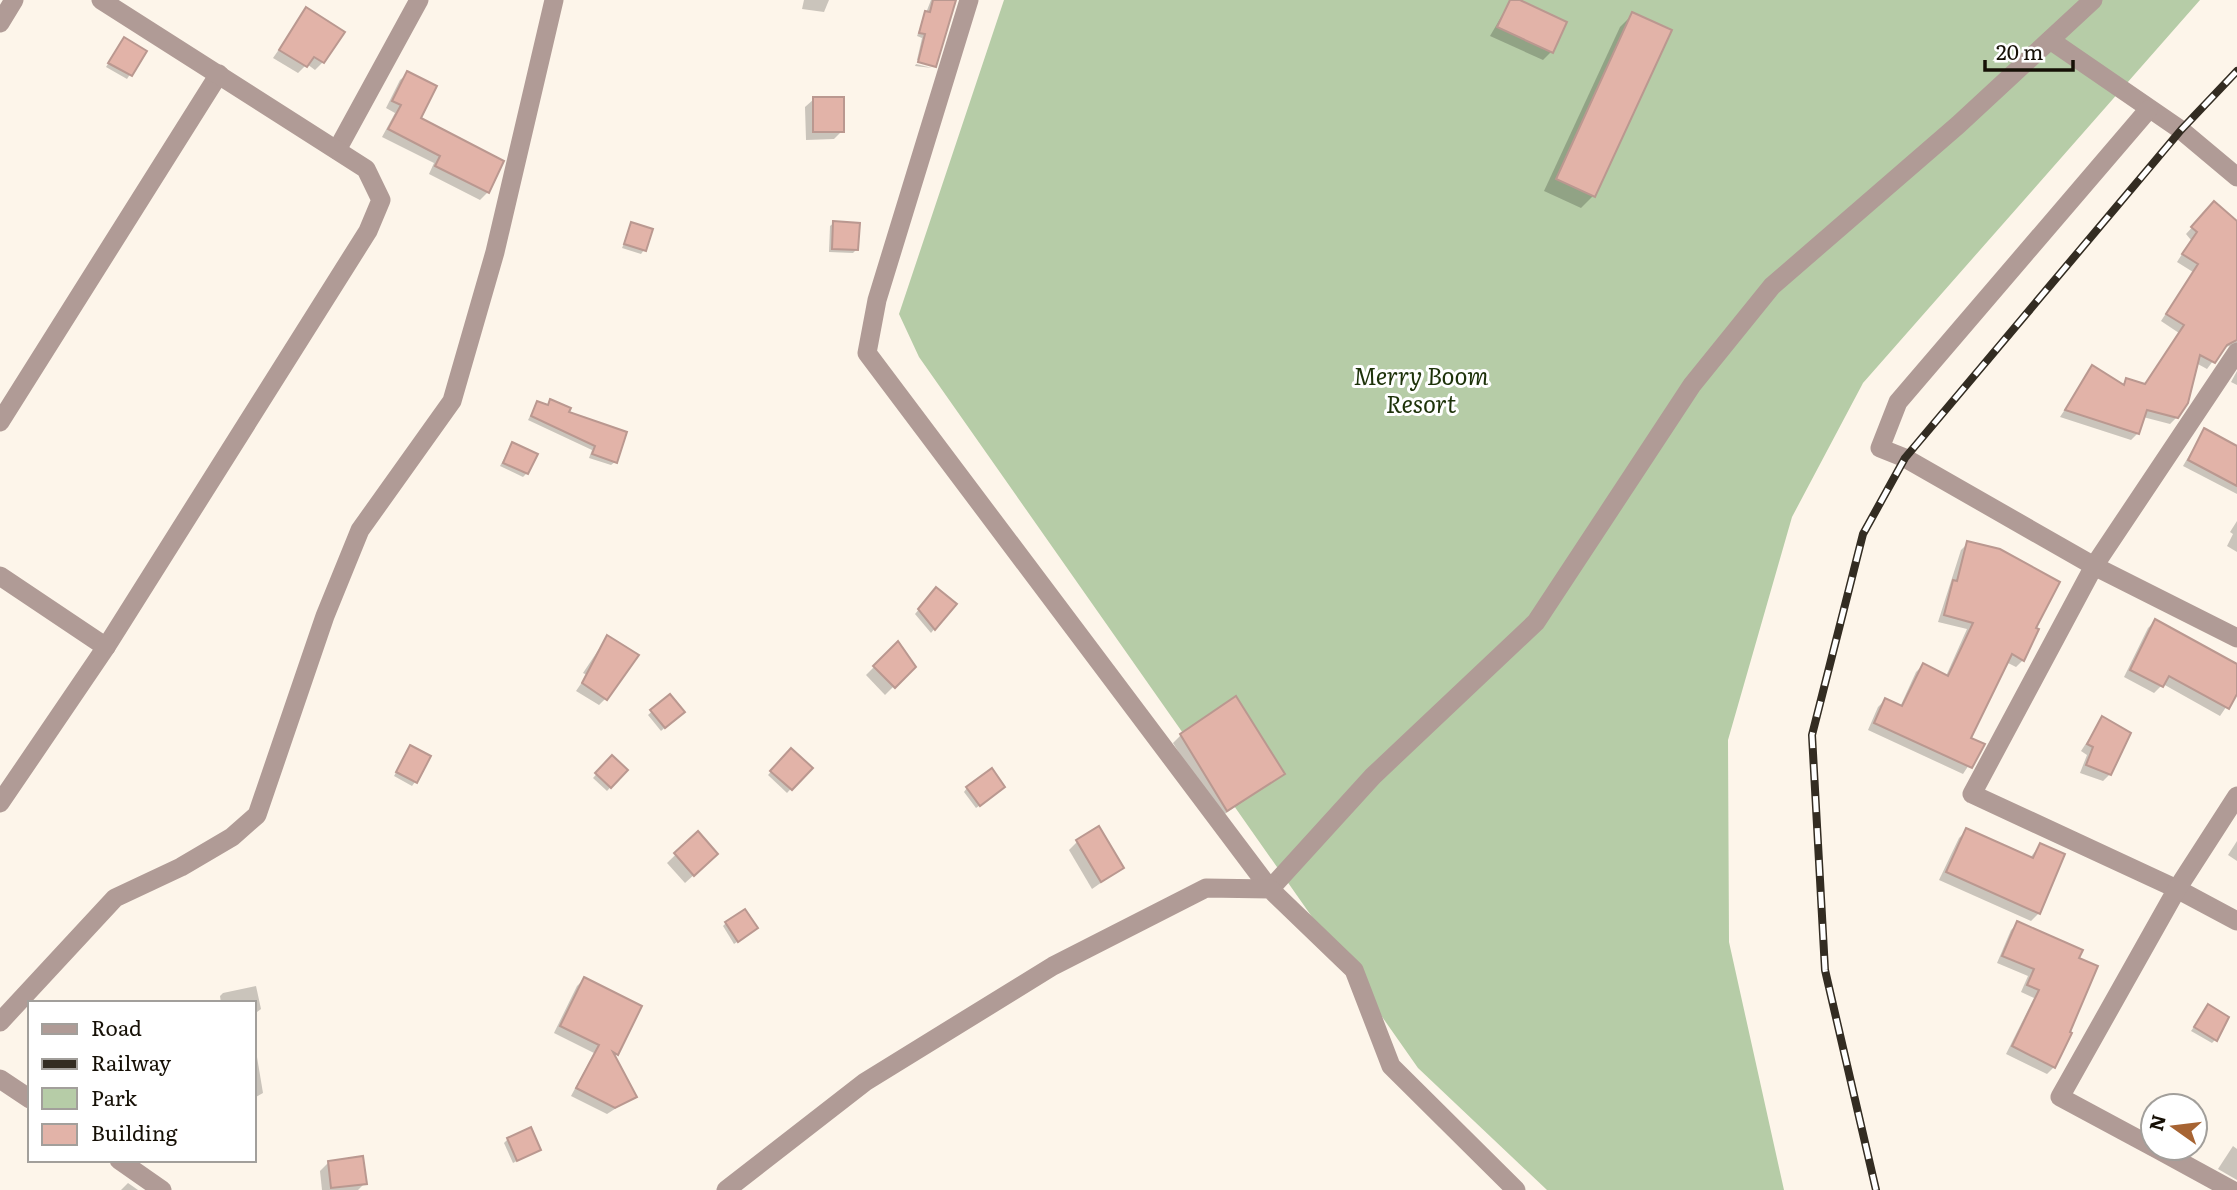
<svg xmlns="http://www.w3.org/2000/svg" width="2237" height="1190" font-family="Literata,serif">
  <rect width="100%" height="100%" fill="#fdf5ea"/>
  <path fill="#b6cca7" d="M 1004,0 L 2200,0 L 1863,383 L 1792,517 L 1728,740 L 1729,942 L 1784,1190 L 1547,1190 L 1418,1068 L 919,357 L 899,314 Z"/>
  <g fill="#0003">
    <path d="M 804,0 L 829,0 L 824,12 L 802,9 Z"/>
    <path d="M 931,0 L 954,0 L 934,65 L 917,60 L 922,38 L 917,36 Z"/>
    <path d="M 1511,0 L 1565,23 L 1551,52 L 1543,60 L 1490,36 Z"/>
    <path d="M 307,9 L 323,62 L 315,70 L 307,64 L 298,73 L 273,58 Z"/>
    <path d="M 1633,14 L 1593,196 L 1581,208 L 1544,191 L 1620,27 Z"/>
    <path d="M 124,39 L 145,51 L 127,79 L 106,67 Z"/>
    <path d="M 916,64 L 932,68 L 915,66 Z"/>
    <path d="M 408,73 L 419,119 L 501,162 L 488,192 L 480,200 L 429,174 L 434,163 L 382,137 L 395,113 L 386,108 L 400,80 Z"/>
    <path d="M 814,99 L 842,131 L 834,139 L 806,140 L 805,107 Z"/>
    <path d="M 2208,210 L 2237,223 L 2237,349 L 2229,346 L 2222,349 L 2207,369 L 2196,363 L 2177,417 L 2170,424 L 2143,417 L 2138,433 L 2131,440 L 2060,417 L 2092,368 L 2121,386 L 2127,380 L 2144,385 L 2179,333 L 2161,321 L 2193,272 L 2177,262 L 2191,240 L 2186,234 Z"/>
    <path d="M 834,223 L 857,249 L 853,253 L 829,252 L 830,226 Z"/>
    <path d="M 632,224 L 644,250 L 641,254 L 622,248 Z"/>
    <path d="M 2237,371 L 2237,385 L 2231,382 Z"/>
    <path d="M 551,401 L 615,462 L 611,465 L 589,458 L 592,450 L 528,420 L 537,403 L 546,406 Z"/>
    <path d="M 2204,430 L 2237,449 L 2237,494 L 2183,466 Z"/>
    <path d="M 512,444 L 527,473 L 523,477 L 500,466 Z"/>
    <path d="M 2237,521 L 2237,552 L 2227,546 L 2233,534 L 2230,532 Z"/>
    <path d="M 1968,543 L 2034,629 L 2023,660 L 2016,667 L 2006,662 L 1969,739 L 1982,745 L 1963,774 L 1868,730 L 1878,707 L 1885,700 L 1900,707 L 1916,672 L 1923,665 L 1946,676 L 1967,629 L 1938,622 L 1961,550 Z"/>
    <path d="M 933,593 L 954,605 L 931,633 L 915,614 Z"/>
    <path d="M 2155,621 L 2237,666 L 2237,691 L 2220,716 L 2163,684 L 2154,693 L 2124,677 L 2148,628 Z"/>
    <path d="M 607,637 L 606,698 L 599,705 L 576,691 L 587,675 L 583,673 Z"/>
    <path d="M 897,644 L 914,666 L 885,695 L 866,675 Z"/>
    <path d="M 669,696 L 682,712 L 661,731 L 648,715 Z"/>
    <path d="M 2102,719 L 2110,774 L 2103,781 L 2080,773 L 2087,755 L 2081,751 Z"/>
    <path d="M 1181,735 L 1283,774 L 1219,818 L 1173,743 Z"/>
    <path d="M 410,747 L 415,782 L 412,786 L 394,776 Z"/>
    <path d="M 791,750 L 810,768 L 787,793 L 768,775 Z"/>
    <path d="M 612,757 L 626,770 L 607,791 L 593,778 Z"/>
    <path d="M 967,788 L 1000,791 L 976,808 L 964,792 Z"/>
    <path d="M 1967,830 L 2030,858 L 2040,845 L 2039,913 L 2031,921 L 1939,880 L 1959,838 Z"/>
    <path d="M 698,833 L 708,862 L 685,883 L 667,863 Z"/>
    <path d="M 2237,841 L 2237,861 L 2228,855 Z"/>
    <path d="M 1077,842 L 1122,868 L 1092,889 L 1069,850 Z"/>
    <path d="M 726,923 L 752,932 L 734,944 L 723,926 Z"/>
    <path d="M 2018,923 L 2080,951 L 2054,1067 L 2047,1074 L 2006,1054 L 2034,998 L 2021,992 L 2028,976 L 1997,963 L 2011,930 Z"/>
    <path d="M 584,979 L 616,1054 L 613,1057 L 635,1096 L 607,1114 L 571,1096 L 594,1053 L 554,1033 L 577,986 Z"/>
    <path d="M 256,986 L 261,1009 L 257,1012 L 254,1013 L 254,1003 L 221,1003 L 220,996 L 223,993 Z"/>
    <path d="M 2208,1006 L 2215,1040 L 2212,1043 L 2191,1031 Z"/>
    <path d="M 254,1039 L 263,1093 L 254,1098 Z"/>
    <path d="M 508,1139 L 539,1149 L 513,1163 L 504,1143 Z"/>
    <path d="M 2233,1146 L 2237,1149 L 2237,1180 L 2218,1169 Z"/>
    <path d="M 328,1163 L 365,1183 L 358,1190 L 322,1190 L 320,1171 Z"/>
    <path d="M 128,1183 L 138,1190 L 121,1190 Z"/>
  </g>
  <g fill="#e2b3a8" stroke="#ba9890" stroke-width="2">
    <path d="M 933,0 L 956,0 L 936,67 L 918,62 L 925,34 L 919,33 L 925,11 L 930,12 Z"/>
    <path d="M 1510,0 L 1520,0 L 1567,22 L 1553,53 L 1497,27 Z"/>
    <path d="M 306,7 L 345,32 L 324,63 L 314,57 L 307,67 L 279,50 Z"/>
    <path d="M 1632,12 L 1672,30 L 1595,197 L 1556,179 Z"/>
    <path d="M 124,37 L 147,51 L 132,76 L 108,63 Z"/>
    <path d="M 407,71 L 437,86 L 421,118 L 504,161 L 489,193 L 435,166 L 440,156 L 388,129 L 401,105 L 392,101 Z"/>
    <rect x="813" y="97" width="31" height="35"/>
    <path d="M 2214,201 L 2237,221 L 2237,340 L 2227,345 L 2215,363 L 2200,355 L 2188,403 L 2178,418 L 2147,410 L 2139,434 L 2065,410 L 2092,365 L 2124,385 L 2126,378 L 2145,384 L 2184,325 L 2166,314 L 2198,264 L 2182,254 L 2197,232 L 2191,227 Z"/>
    <path d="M 833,221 L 860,223 L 858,250 L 832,249 Z"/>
    <path d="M 631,222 L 653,229 L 646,251 L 624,244 Z"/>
    <path d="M 550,399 L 571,408 L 569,412 L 627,432 L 617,463 L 592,454 L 595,446 L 531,416 L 537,401 L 548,405 Z"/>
    <path d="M 2204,428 L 2237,446 L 2237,486 L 2188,460 Z"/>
    <path d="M 512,442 L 538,454 L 528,474 L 503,463 Z"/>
    <path d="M 1967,541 L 2000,549 L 2060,582 L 2036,628 L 2039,629 L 2024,661 L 2012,654 L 1971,738 L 1985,744 L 1972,768 L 1874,723 L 1885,698 L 1902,706 L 1923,663 L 1948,676 L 1973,623 L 1944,615 L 1953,580 L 1957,581 Z"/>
    <path d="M 936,587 L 957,604 L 935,630 L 918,609 Z"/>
    <path d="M 2155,619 L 2237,664 L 2237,694 L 2229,709 L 2169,676 L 2163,687 L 2130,670 Z"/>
    <path d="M 607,635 L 639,655 L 607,700 L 582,683 Z"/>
    <path d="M 898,641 L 916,667 L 895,688 L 873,666 Z"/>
    <path d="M 670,694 L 685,712 L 665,728 L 650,710 Z"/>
    <path d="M 1236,696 L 1285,774 L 1227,811 L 1180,734 Z"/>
    <path d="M 2102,716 L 2131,733 L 2111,775 L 2086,765 L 2093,747 L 2087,744 Z"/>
    <path d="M 410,745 L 431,756 L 417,783 L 396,772 Z"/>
    <path d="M 791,748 L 813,768 L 792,790 L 770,771 Z"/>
    <path d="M 612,755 L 628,770 L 611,788 L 595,773 Z"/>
    <path d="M 992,768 L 1005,787 L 980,806 L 966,787 Z"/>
    <path d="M 1099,826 L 1124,868 L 1101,882 L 1076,840 Z"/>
    <path d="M 1966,828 L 2033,858 L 2040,843 L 2065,854 L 2040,914 L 1946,872 Z"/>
    <path d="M 698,831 L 718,854 L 694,876 L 674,853 Z"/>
    <path d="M 745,909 L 758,928 L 738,942 L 725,922 Z"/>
    <path d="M 2017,921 L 2083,950 L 2079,958 L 2098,966 L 2070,1032 L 2072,1033 L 2055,1068 L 2012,1046 L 2039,990 L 2027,985 L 2034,969 L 2002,956 Z"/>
    <path d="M 584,977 L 642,1006 L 618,1055 L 613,1052 L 637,1097 L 615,1108 L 576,1088 L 599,1045 L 560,1026 Z"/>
    <path d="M 2208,1004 L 2229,1017 L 2217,1041 L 2194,1027 Z"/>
    <path d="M 531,1127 L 541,1150 L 517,1161 L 507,1138 Z"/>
    <path d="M 363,1156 L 367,1184 L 331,1188 L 328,1161 Z"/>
  </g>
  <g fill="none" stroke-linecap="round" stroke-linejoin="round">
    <g stroke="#b09b96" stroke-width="19">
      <path d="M 969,0 L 877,300 L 867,353 L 1270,889 L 1373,776 L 1536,622 L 1692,385 L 1772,286 L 1958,125 L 2093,0"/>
      <path d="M 0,23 L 14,0"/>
      <path d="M 2050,40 L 2181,130 L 2237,177"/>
      <path d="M 2148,110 L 1898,402 L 1880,448 L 1905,458 L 2094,566 L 2237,638"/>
      <path d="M 337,150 L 419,0"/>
      <path d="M 2237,352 L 2094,566 L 1972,794 L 2177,889 L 2237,921"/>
      <path d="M 0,422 L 219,74"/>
      <path d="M 0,576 L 106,647"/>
      <path d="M 0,803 L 106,647 L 368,231 L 381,200 L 366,169 L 101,0"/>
      <path d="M 0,1022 L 115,898 L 181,867 L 232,837 L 257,815 L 325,616 L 360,530 L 452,401 L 495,252 L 554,0"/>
      <path d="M 0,1079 L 30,1099"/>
      <path d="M 2153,1147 L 2060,1097 L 2177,889 L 2237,796"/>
      <path d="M 2155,1148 L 2232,1190"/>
      <path d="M 119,1160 L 162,1190"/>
      <path d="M 726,1190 L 865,1082 L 1053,966 L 1206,888 L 1270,889 L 1354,970 L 1391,1066 L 1516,1190"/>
    </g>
    <g stroke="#332c22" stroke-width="8">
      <path id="rail" d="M 1876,1190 L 1825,970 L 1812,735 L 1863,534 L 1905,458 L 2181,130 L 2237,71"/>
    </g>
    <use href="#rail" stroke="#fff" stroke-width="5" stroke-dasharray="16" stroke-linecap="butt"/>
  </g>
  <g text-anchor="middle" stroke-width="6" stroke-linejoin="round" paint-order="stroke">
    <g font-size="24" font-style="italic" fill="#1d3209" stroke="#fff">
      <text x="1421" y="385">Merry Boom<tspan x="1421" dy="28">Resort</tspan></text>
    </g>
  </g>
  <rect x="28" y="1001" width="228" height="161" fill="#ffffff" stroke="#a29f9b" stroke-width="2"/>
  <rect x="42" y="1024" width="35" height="10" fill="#b09b96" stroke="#a29f9b" stroke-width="2"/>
  <text x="91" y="1036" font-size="21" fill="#161006">Road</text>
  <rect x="42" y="1059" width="35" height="10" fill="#332c22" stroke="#a29f9b" stroke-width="2"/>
  <text x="91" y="1071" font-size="21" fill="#161006">Railway</text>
  <rect x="42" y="1088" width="35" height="21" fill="#b6cca7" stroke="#a29f9b" stroke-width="2"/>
  <text x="91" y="1106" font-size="21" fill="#161006">Park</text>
  <rect x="42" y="1124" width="35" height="21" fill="#e2b3a8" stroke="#a29f9b" stroke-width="2"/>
  <text x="91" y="1141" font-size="21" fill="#161006">Building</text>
  <g transform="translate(2174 1127) rotate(284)"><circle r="33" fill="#ffffff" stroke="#a29f9b" stroke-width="2"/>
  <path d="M0-5L12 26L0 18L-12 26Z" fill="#a76433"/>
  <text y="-10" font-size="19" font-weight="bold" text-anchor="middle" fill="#161006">N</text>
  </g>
  <path d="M1985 60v10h88v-10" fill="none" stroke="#161006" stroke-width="3.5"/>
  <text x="1996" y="60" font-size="21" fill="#161006" stroke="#ffffff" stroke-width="5" paint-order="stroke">20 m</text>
</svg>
